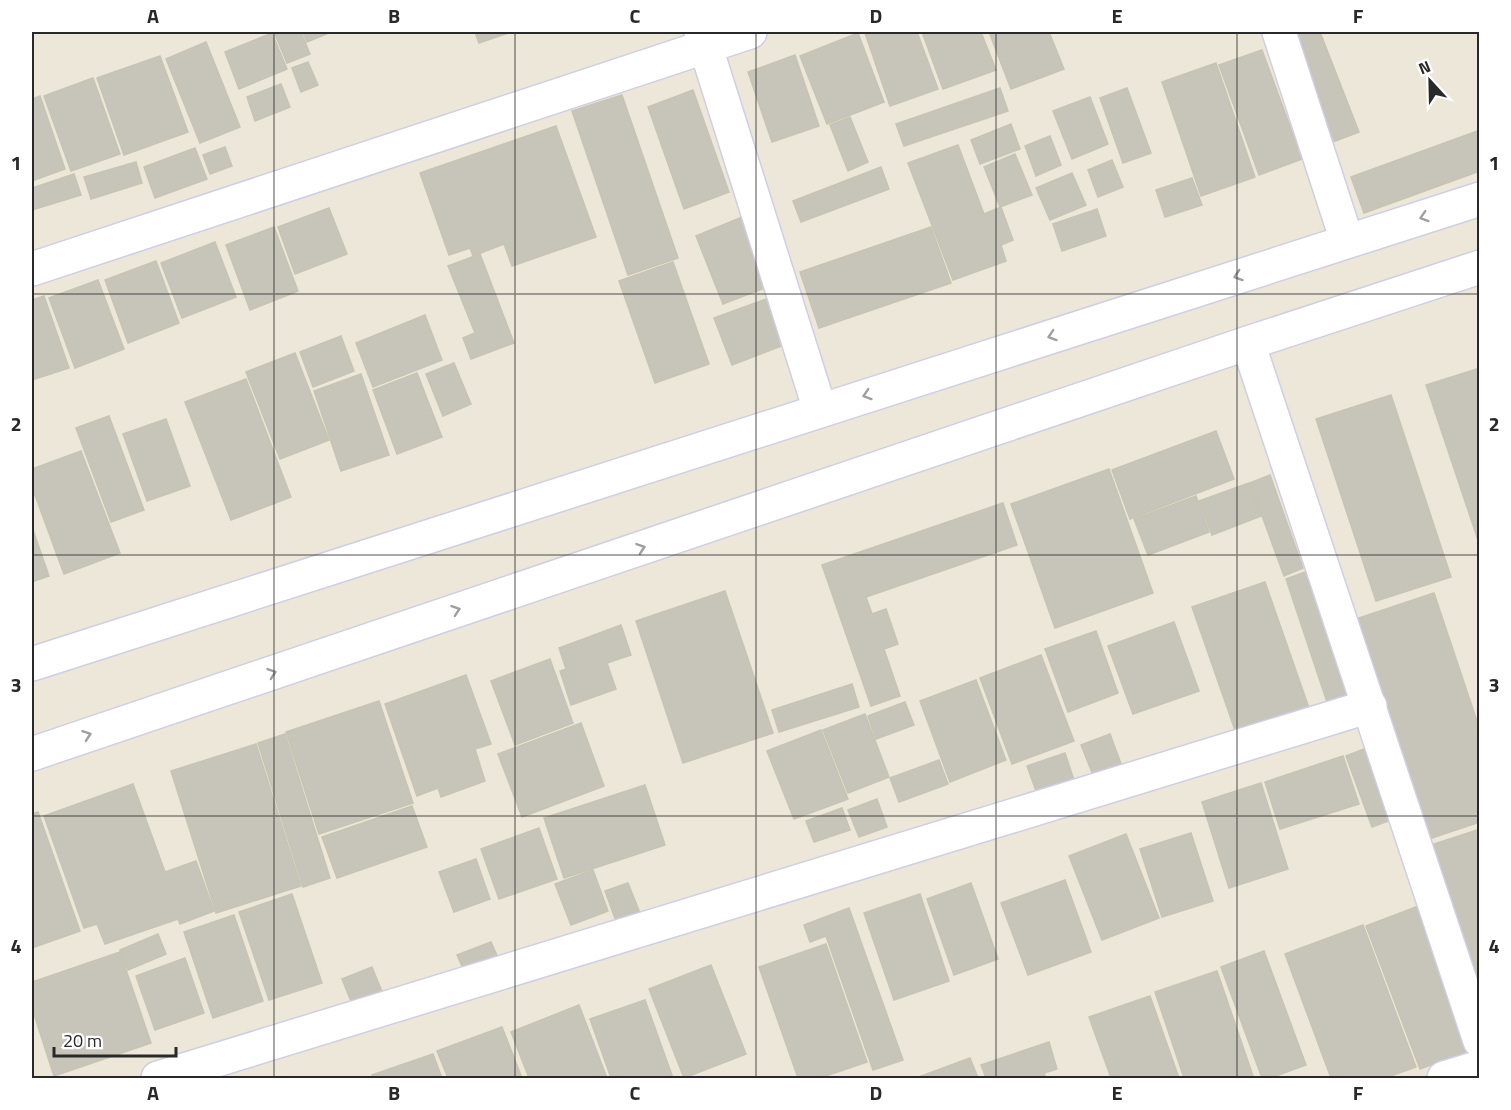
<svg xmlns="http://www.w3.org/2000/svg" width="1511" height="1110" font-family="'Titillium Web',sans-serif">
  <rect width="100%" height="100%" fill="#ece7d9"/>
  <g fill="#c7c4b9" stroke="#c7c4b3" stroke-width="1.5">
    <path d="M 274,32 L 301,32 L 310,54 L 287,63 Z"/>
    <path d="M 303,32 L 331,32 L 307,42 Z"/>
    <path d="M 475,32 L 511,32 L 479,43 Z"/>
    <path d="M 868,32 L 917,32 L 938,89 L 890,106 L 865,33 Z"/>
    <path d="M 922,32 L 981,32 L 996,70 L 943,89 Z"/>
    <path d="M 989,32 L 1049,32 L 1064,69 L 1011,89 Z"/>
    <path d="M 1287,32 L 1320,32 L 1359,132 L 1330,143 Z"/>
    <path d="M 272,33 L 287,69 L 239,89 L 225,52 Z"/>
    <path d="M 858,33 L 884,102 L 827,124 L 800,56 Z"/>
    <path d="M 206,42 L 240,127 L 200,143 L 166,59 Z"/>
    <path d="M 1262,50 L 1302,159 L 1259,175 L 1219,65 Z"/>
    <path d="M 795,55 L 819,126 L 772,142 L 748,72 Z"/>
    <path d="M 160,56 L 188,132 L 124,155 L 97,78 Z"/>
    <path d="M 308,62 L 318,85 L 301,92 L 292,68 Z"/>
    <path d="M 1216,63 L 1255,177 L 1201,196 L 1162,82 Z"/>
    <path d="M 93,78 L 120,154 L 71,171 L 44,96 Z"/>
    <path d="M 281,84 L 290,107 L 255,121 L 247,97 Z"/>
    <path d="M 1000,88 L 1008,111 L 904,146 L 896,124 Z"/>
    <path d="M 1127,88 L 1151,153 L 1123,163 L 1100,98 Z"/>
    <path d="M 693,90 L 729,192 L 684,209 L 648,107 Z"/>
    <path d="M 622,95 L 678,258 L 628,275 L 572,111 Z"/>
    <path d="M 40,96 L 65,169 L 32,181 L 32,99 Z"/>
    <path d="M 1090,97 L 1108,144 L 1072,159 L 1053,111 Z"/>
    <path d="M 850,117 L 868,162 L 848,171 L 830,125 Z"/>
    <path d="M 1011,124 L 1020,149 L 980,164 L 971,140 Z"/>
    <path d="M 556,126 L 596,237 L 512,266 L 504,244 L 473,256 L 470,248 L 449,255 L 420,173 Z"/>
    <path d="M 1480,130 L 1480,171 L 1364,213 L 1351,177 Z"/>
    <path d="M 1050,136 L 1061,165 L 1036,176 L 1025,146 Z"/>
    <path d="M 958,145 L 984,214 L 1001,207 L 1013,240 L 1001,245 L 1006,261 L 953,280 L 908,163 Z"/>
    <path d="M 225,147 L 232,166 L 210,174 L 203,155 Z"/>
    <path d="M 195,148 L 207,179 L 155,198 L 144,167 Z"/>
    <path d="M 1015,154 L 1032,195 L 1000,207 L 984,167 Z"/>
    <path d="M 1112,160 L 1123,187 L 1098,197 L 1088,170 Z"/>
    <path d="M 136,162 L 142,183 L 91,199 L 84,177 Z"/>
    <path d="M 881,167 L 889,189 L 801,222 L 793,201 Z"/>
    <path d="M 1072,173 L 1086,205 L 1050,220 L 1036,188 Z"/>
    <path d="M 74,174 L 81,195 L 32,210 L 32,188 Z"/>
    <path d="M 1192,178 L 1202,205 L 1165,217 L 1156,190 Z"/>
    <path d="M 329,208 L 347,254 L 295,274 L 278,227 Z"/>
    <path d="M 1097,209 L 1106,236 L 1062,251 L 1053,224 Z"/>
    <path d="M 742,217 L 770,286 L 723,304 L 696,236 Z"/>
    <path d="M 274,227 L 298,291 L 250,310 L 226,245 Z"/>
    <path d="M 931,227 L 951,283 L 819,328 L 800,272 Z"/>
    <path d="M 215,242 L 236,297 L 182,318 L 161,263 Z"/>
    <path d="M 480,254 L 514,343 L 471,359 L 463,338 L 475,333 L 448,266 Z"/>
    <path d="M 156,261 L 179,323 L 128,343 L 105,280 Z"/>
    <path d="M 673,262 L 709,364 L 655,383 L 619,281 Z"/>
    <path d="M 98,280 L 124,349 L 75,368 L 49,298 Z"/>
    <path d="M 44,296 L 69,368 L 32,380 L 32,300 Z"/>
    <path d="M 772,297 L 789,343 L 732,365 L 714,318 Z"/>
    <path d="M 425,315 L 442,360 L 373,387 L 356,343 Z"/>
    <path d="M 341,336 L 354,371 L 313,387 L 300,352 Z"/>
    <path d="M 295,353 L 329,440 L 280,459 L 246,372 Z"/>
    <path d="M 454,363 L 471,404 L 443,416 L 426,374 Z"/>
    <path d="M 1480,368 L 1480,546 L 1426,385 Z"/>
    <path d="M 417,373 L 442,437 L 397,454 L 373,390 Z"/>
    <path d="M 361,374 L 389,455 L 341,471 L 314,391 Z"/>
    <path d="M 246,379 L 291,497 L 231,520 L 185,402 Z"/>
    <path d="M 1391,395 L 1451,577 L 1376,601 L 1316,419 Z"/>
    <path d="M 109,416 L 144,510 L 111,522 L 76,428 Z"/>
    <path d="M 166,419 L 190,486 L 147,501 L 123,434 Z"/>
    <path d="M 1216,431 L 1234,479 L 1130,519 L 1112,470 Z"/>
    <path d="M 81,451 L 120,553 L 64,574 L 32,487 L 32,469 Z"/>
    <path d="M 1109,469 L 1153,593 L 1055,628 L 1011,504 Z"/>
    <path d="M 1270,475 L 1303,568 L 1284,576 L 1250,483 Z"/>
    <path d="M 1249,483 L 1261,516 L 1212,535 L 1199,501 Z"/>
    <path d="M 1196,496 L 1209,532 L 1148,555 L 1134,519 Z"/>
    <path d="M 1003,503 L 1017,545 L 866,597 L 872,614 L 886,609 L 898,644 L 884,649 L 900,696 L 871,706 L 822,565 Z"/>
    <path d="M 32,527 L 49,576 L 32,582 Z"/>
    <path d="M 1319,567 L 1364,699 L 1330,711 L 1286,579 Z"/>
    <path d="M 1265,582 L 1309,708 L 1236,733 L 1192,607 Z"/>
    <path d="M 725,591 L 773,733 L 683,763 L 636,621 Z"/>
    <path d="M 1434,593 L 1480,730 L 1480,822 L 1426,840 L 1353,620 Z"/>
    <path d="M 1174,622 L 1199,691 L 1133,714 L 1108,646 Z"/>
    <path d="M 621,625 L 631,655 L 607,663 L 616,689 L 571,705 L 560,671 L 566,669 L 559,648 Z"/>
    <path d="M 1096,631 L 1118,693 L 1068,712 L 1045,649 Z"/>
    <path d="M 1041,655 L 1074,741 L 1012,764 L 980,678 Z"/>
    <path d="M 550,659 L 573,723 L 515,745 L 491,681 Z"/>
    <path d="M 466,675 L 491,744 L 475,749 L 485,781 L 441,797 L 438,788 L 417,796 L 385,704 Z"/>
    <path d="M 976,680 L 1006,760 L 950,782 L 920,701 Z"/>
    <path d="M 852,684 L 859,707 L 779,732 L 772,710 Z"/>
    <path d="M 379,701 L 413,803 L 319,834 L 286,732 Z"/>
    <path d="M 905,702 L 914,725 L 876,739 L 868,716 Z"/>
    <path d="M 865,714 L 889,777 L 848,793 L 823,730 Z"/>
    <path d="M 581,723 L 604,786 L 522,817 L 498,754 Z"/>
    <path d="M 821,730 L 848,799 L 794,819 L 767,751 Z"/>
    <path d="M 285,734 L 330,878 L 303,887 L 258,743 Z"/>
    <path d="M 1110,734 L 1123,769 L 1095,780 L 1081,745 Z"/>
    <path d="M 256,744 L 301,886 L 216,913 L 171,771 Z"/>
    <path d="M 1369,747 L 1396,818 L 1372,827 L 1346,756 Z"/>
    <path d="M 1065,753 L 1077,789 L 1040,802 L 1027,766 Z"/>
    <path d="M 1343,756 L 1359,804 L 1280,829 L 1265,782 Z"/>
    <path d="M 939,760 L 948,784 L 899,802 L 890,778 Z"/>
    <path d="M 1261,783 L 1288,869 L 1229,888 L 1202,802 Z"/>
    <path d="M 133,784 L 165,872 L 196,861 L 214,911 L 180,924 L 178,919 L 105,944 L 97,924 L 84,928 L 44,816 Z"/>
    <path d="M 645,785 L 665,845 L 564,878 L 544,818 Z"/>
    <path d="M 877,799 L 887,827 L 859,837 L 848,810 Z"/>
    <path d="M 412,806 L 427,847 L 337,878 L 322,837 Z"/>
    <path d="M 842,808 L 850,830 L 814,842 L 806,821 Z"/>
    <path d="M 38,812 L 80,931 L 32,948 L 32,814 Z"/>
    <path d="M 539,828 L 557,879 L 499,899 L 481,849 Z"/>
    <path d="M 1480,829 L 1480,1003 L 1428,846 Z"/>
    <path d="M 1191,833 L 1213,901 L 1162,917 L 1140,849 Z"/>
    <path d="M 1126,834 L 1159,918 L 1102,940 L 1069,856 Z"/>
    <path d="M 476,859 L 490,899 L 454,912 L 439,872 Z"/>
    <path d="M 593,870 L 608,911 L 571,925 L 555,884 Z"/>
    <path d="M 1065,880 L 1091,952 L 1028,975 L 1001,903 Z"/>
    <path d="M 628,883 L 644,923 L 620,932 L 605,891 Z"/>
    <path d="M 971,883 L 998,959 L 954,975 L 927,899 Z"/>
    <path d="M 292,894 L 322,983 L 269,1000 L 239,912 Z"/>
    <path d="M 920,894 L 949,981 L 894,1000 L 864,913 Z"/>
    <path d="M 1416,907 L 1470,1050 L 1420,1069 L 1366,926 Z"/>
    <path d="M 849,908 L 903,1060 L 873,1070 L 826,936 L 810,942 L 804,925 Z"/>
    <path d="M 234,915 L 263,1001 L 213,1018 L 184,932 Z"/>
    <path d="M 1363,925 L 1416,1067 L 1385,1078 L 1331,1078 L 1285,954 Z"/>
    <path d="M 158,934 L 166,954 L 128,970 L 120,950 Z"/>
    <path d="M 491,942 L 499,960 L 465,973 L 457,955 Z"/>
    <path d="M 826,944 L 867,1062 L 820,1078 L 798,1078 L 759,967 Z"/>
    <path d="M 1264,951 L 1306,1065 L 1270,1078 L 1262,1078 L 1221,967 Z"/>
    <path d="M 120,952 L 151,1043 L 54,1076 L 32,1008 L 32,982 Z"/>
    <path d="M 185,958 L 204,1013 L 155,1030 L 136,976 Z"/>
    <path d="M 711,965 L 746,1054 L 684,1078 L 649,989 Z"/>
    <path d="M 372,967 L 383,994 L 353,1006 L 342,979 Z"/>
    <path d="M 1217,971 L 1253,1076 L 1245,1078 L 1184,1078 L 1155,992 Z"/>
    <path d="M 1150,996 L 1179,1078 L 1111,1078 L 1089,1017 Z"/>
    <path d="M 645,1000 L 673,1078 L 611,1078 L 590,1019 Z"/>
    <path d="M 579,1005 L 607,1078 L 529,1078 L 511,1032 Z"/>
    <path d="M 502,1027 L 522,1078 L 448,1078 L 437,1051 Z"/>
    <path d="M 1049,1042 L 1057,1069 L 1044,1073 L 1046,1078 L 986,1078 L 981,1065 Z"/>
    <path d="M 433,1054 L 442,1078 L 374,1078 L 372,1075 Z"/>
    <path d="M 970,1058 L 978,1078 L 916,1078 Z"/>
  </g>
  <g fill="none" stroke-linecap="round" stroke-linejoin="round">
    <g stroke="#cfcfe3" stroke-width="36">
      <g id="minor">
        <path d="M 701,32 L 820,410"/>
        <path d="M 1279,32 L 1347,241"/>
        <path d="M 32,269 L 750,32"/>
        <path d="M 1248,343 L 1480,1041"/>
        <path d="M 158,1078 L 1370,706"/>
        <path d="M 1444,1078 L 1480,1067"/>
      </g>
    </g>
    <g stroke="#cfcfe3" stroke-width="36">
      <g id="secondary">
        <path d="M 32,664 L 1480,199"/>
        <path d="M 32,754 L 1248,343 L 1480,267"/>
      </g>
    </g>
    <use href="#minor" stroke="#fff" stroke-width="33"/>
    <use href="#secondary" stroke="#fff" stroke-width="33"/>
  </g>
  <defs><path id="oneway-chevron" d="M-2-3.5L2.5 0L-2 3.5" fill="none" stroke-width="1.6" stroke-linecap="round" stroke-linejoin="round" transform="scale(1.5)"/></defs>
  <g stroke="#9f9f9f">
    <use href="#oneway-chevron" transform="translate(1424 217) rotate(162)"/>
    <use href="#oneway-chevron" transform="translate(1238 276) rotate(162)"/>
    <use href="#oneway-chevron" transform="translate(1052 336) rotate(162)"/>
    <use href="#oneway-chevron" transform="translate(867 395) rotate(162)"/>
    <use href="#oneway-chevron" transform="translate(641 548) rotate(-19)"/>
    <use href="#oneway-chevron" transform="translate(456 610) rotate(-19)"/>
    <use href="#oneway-chevron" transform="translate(272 673) rotate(-19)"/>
    <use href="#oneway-chevron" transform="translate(87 735) rotate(-19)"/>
  </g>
  <path fill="none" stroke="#292929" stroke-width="1.5" stroke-opacity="0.55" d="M 274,32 L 274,1078M 515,32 L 515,1078M 756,32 L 756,1078M 996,32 L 996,1078M 1237,32 L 1237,1078M 32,294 L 1480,294M 32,555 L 1480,555M 32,816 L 1480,816"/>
  <rect width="1511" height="1110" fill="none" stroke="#ffffff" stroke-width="66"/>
  <g transform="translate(1430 81) rotate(338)" stroke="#ffffff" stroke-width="4.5" paint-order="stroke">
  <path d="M0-4.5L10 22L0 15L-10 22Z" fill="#292929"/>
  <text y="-9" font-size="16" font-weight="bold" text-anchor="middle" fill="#292929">N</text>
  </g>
  <path d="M54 1047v9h122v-9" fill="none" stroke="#292929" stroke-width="3"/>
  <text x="63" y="1047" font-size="18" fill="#292929" stroke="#ffffff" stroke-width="4.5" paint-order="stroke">20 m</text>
  <rect x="33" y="33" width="1445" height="1044" fill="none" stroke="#292929" stroke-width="2"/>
  <g font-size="20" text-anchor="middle" font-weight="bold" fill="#292929">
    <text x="153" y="23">A</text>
    <text x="394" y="23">B</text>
    <text x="635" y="23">C</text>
    <text x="876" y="23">D</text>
    <text x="1117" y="23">E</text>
    <text x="1358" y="23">F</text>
    <text x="16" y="170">1</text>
    <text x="1494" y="170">1</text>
    <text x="16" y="431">2</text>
    <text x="1494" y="431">2</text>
    <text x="16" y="692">3</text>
    <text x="1494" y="692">3</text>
    <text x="16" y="953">4</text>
    <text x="1494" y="953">4</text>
    <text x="153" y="1100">A</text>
    <text x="394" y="1100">B</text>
    <text x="635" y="1100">C</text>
    <text x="876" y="1100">D</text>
    <text x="1117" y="1100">E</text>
    <text x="1358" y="1100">F</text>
  </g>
</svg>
